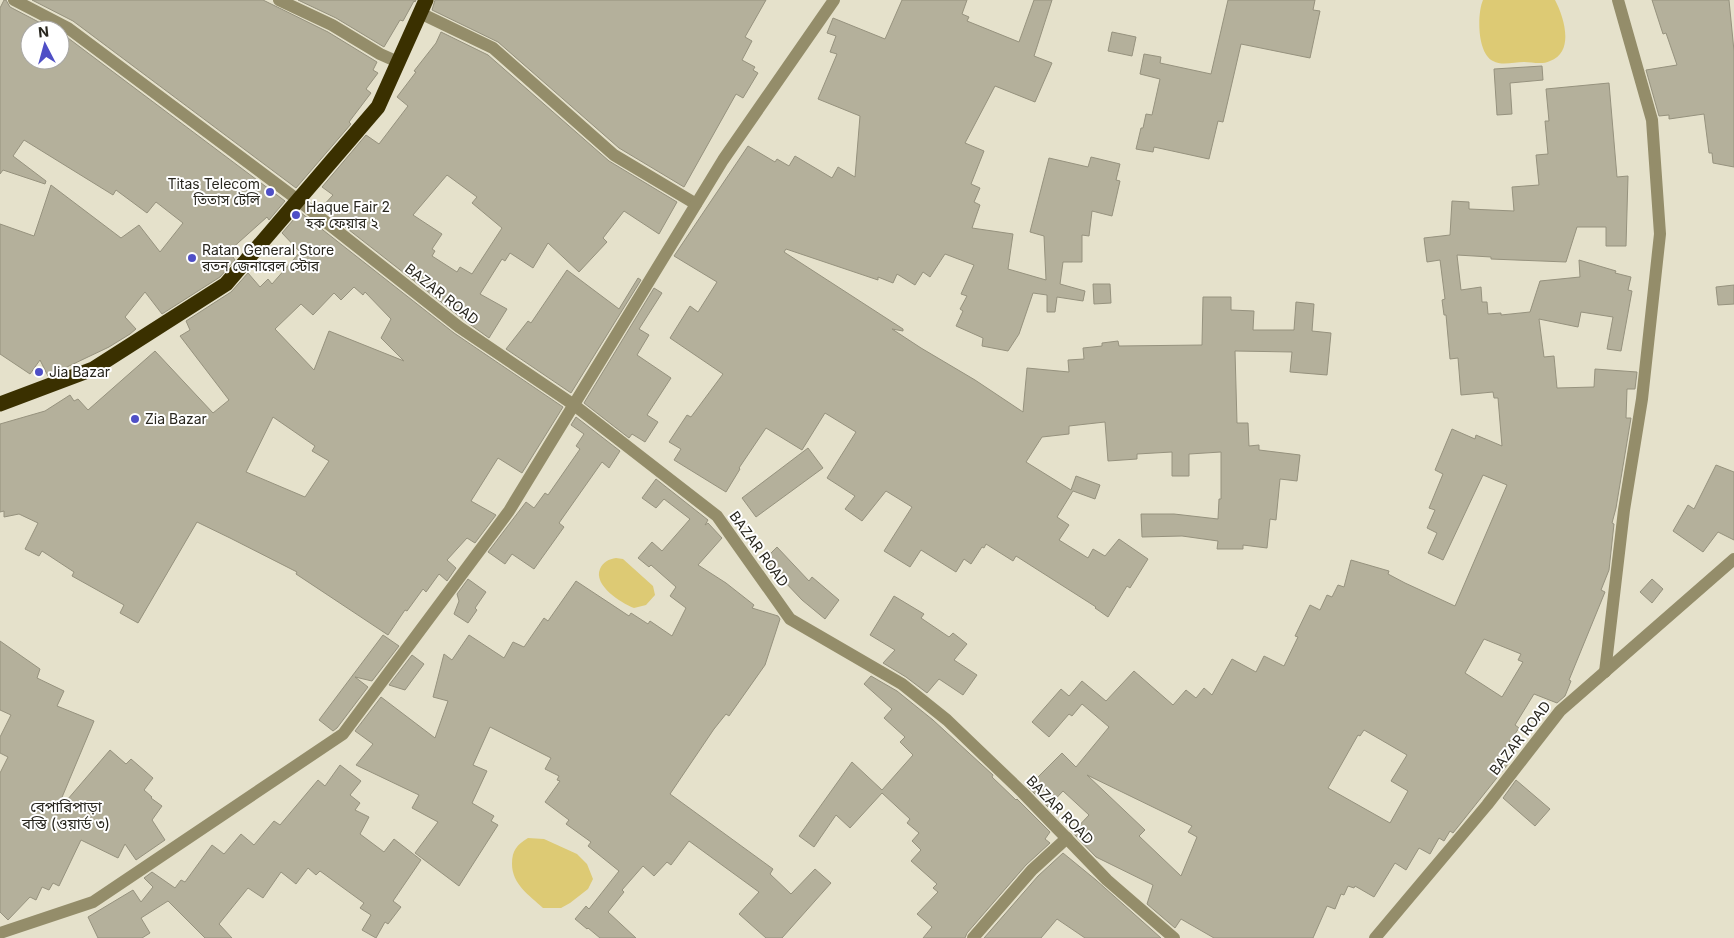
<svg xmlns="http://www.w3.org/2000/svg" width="1734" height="938" font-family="Inter,'Noto Sans Bengali',sans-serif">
  <rect width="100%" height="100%" fill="#e5e1cb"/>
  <g fill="#ddca74">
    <path d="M 1483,0 L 1555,0 C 1564,17 1575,52 1550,61 C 1542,65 1532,62 1524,62 C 1514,62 1502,66 1493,61 C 1477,53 1477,14 1483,0 Z"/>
    <path d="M 616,558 L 623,559 L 653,586 L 655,595 L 646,605 L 634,608 C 621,603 593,585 600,569 C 603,562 609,559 616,558 Z"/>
    <path d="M 528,838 L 544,839 L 577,854 L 587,864 L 593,879 L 588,889 L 570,903 L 561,908 L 543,908 C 529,895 512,884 512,864 C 512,850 517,845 528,838 Z"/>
  </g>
  <g fill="#b4b09b" stroke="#96927e" fill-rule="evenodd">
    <path d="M 4,0 L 6,0 L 10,7 L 54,30 L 30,30 L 30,60 L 60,60 L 60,33 L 64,35 L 285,201 L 269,220 L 267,217 L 229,251 L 235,260 L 220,277 L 162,314 L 145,292 L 125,317 L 136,329 L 130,334 L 109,347 L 48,376 L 40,360 L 30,374 L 0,354 L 0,224 L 34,236 L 51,185 L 121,238 L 139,225 L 160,252 L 183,223 L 156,202 L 147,213 L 116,190 L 113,195 L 24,140 L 13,156 L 46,181 L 45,184 L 3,170 L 0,174 L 0,8 Z"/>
    <path d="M 32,0 L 263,0 L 328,32 L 377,62 L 373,70 L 378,73 L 366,89 L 371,93 L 349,122 L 351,124 L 296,188 L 73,21 Z"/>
    <path d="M 298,0 L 416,0 L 415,2 L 414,1 L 403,21 L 400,20 L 384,47 L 336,18 Z"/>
    <path d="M 435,0 L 766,0 L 745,37 L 752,41 L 742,60 L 755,67 L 753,70 L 758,73 L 743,98 L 736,94 L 684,187 L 619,148 L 498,42 L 432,10 Z"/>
    <path d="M 902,0 L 967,0 L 962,14 L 969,17 L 967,21 L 1019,42 L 1034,0 L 1052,0 L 1034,56 L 1052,63 L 1035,102 L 995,86 L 965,143 L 984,151 L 971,184 L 980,188 L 974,202 L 980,205 L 972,228 L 1013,234 L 1008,269 L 1046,280 L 1044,236 L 1030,232 L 1049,158 L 1088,167 L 1091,157 L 1120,164 L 1116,180 L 1120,181 L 1112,216 L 1092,211 L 1089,236 L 1082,235 L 1082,262 L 1063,262 L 1060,284 L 1085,291 L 1083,301 L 1057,297 L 1055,312 L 1047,312 L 1047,295 L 1033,293 L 1019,334 L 1008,351 L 982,346 L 983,338 L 956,326 L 963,311 L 960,309 L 967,296 L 961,294 L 974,265 L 945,254 L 930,277 L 923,272 L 915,285 L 897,274 L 893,283 L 878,277 L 878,280 L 786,249 L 784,252 L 903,329 L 903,331 L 892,329 L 921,348 L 975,380 L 1023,412 L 1027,368 L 1069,372 L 1068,360 L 1084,359 L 1083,348 L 1102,346 L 1102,343 L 1118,341 L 1119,346 L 1202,345 L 1203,297 L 1231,297 L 1231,310 L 1254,311 L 1253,330 L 1294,330 L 1296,302 L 1314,304 L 1312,331 L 1331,333 L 1327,375 L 1290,372 L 1292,352 L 1235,351 L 1237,423 L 1248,423 L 1249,446 L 1259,445 L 1259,450 L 1300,455 L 1297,481 L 1280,479 L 1276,520 L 1270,519 L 1267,548 L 1243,545 L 1243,549 L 1217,549 L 1218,541 L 1182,536 L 1142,537 L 1141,514 L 1174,514 L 1218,519 L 1219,499 L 1221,499 L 1221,452 L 1189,454 L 1189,476 L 1172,476 L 1172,452 L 1137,454 L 1137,459 L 1108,461 L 1105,422 L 1069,426 L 1069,434 L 1042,437 L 1026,462 L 1071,490 L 1076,476 L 1100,485 L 1095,499 L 1073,491 L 1057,517 L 1069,525 L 1059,540 L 1088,558 L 1093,549 L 1105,556 L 1119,539 L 1148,559 L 1130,588 L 1127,586 L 1108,617 L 1095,608 L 1096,607 L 1016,556 L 1013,561 L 986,544 L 984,548 L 982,547 L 971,564 L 964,559 L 956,572 L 921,550 L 910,567 L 884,551 L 912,507 L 886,491 L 862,521 L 845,509 L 855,496 L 827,478 L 856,432 L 825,413 L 802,450 L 766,428 L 739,468 L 740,469 L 726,492 L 674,460 L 681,449 L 669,442 L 687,415 L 691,417 L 723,374 L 670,338 L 690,306 L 698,312 L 717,282 L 674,256 L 748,146 L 775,162 L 777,159 L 789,166 L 795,156 L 832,178 L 838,167 L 855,177 L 860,116 L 818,99 L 837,54 L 830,52 L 836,36 L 827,33 L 833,18 L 885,39 Z"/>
    <path d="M 1228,0 L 1315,0 L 1313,10 L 1320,11 L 1310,58 L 1241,44 L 1223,122 L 1218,121 L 1209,159 L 1154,147 L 1153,152 L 1136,149 L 1141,128 L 1143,128 L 1146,114 L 1152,115 L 1160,79 L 1140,74 L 1144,54 L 1161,57 L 1160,63 L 1211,74 Z"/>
    <path d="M 1652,0 L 1729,0 L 1734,51 L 1734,167 L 1713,163 L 1712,153 L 1709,153 L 1704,114 L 1669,119 L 1669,115 L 1659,116 L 1646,70 L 1677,65 L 1666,33 L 1663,34 Z"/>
    <path d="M 441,32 L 488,55 L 609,161 L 677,202 L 659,234 L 624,211 L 603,238 L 607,242 L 579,272 L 548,243 L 533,268 L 510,253 L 505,261 L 502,259 L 480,294 L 507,309 L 489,338 L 464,320 L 321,208 L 333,195 L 322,187 L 366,135 L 379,144 L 408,106 L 397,97 L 416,72 L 414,71 L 436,43 ZM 447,175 L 477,197 L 472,203 L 502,228 L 472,274 L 460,267 L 457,272 L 432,256 L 435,251 L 432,249 L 442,234 L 413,215 Z"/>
    <path d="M 1112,32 L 1136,37 L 1132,56 L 1108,51 Z"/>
    <path d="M 1542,66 L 1543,80 L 1510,83 L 1512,114 L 1497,115 L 1494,69 Z"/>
    <path d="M 1609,83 L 1617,177 L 1628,176 L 1626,246 L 1606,246 L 1606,227 L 1577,227 L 1566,262 L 1491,259 L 1491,257 L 1457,255 L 1461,290 L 1481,287 L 1482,302 L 1487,302 L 1488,314 L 1501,313 L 1501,315 L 1530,312 L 1540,281 L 1580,277 L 1579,260 L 1616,271 L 1615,273 L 1631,277 L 1628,290 L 1632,291 L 1621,351 L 1607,349 L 1613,317 L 1581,312 L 1578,327 L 1539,319 L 1544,357 L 1554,356 L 1557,388 L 1594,387 L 1595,369 L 1637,372 L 1635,389 L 1627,389 L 1626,418 L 1631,418 L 1616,508 L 1612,523 L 1614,524 L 1609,570 L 1601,590 L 1605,592 L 1569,680 L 1571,681 L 1565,696 L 1557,703 L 1534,694 L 1515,725 L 1519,728 L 1498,758 L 1508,764 L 1453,833 L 1450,831 L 1444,841 L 1439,838 L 1430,854 L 1419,848 L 1406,870 L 1395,863 L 1374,897 L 1355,886 L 1354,888 L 1348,886 L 1344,895 L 1341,894 L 1335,909 L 1327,906 L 1313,938 L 1214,938 L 1181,919 L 1175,928 L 1147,904 L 1153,885 L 1096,857 L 1074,834 L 1073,832 L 1089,815 L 1063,791 L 1048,807 L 1028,787 L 1062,753 L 1076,767 L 1109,727 L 1082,704 L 1072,716 L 1069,714 L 1049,737 L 1032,722 L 1061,689 L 1069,696 L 1082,681 L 1106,701 L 1134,671 L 1173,705 L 1186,690 L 1196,698 L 1204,688 L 1212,695 L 1232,659 L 1256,672 L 1264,656 L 1284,666 L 1298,637 L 1295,636 L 1310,605 L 1320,610 L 1327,595 L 1332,597 L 1338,585 L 1344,587 L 1351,560 L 1389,571 L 1388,574 L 1405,583 L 1455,606 L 1507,485 L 1483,475 L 1443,560 L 1428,553 L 1437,533 L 1427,528 L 1435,510 L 1429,508 L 1443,474 L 1435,470 L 1452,429 L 1475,439 L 1476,435 L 1502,446 L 1498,398 L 1494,398 L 1493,392 L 1461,395 L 1458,358 L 1450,359 L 1446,315 L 1444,315 L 1442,300 L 1445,299 L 1440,260 L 1427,262 L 1424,238 L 1450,235 L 1452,201 L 1469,202 L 1469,209 L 1514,211 L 1512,187 L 1539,185 L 1536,155 L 1548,154 L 1545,121 L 1549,121 L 1546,89 ZM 1484,639 L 1521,654 L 1518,660 L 1523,662 L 1502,697 L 1465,673 ZM 1364,730 L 1407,755 L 1391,781 L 1408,791 L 1390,823 L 1328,788 L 1358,735 L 1360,736 ZM 1087,775 L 1192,826 L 1188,832 L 1197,837 L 1181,876 L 1139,836 L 1145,830 Z"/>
    <path d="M 300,212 L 454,333 L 563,407 L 522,473 L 498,458 L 471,501 L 496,515 L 475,543 L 467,538 L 447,560 L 456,568 L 447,581 L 439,574 L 426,592 L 423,589 L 407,611 L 405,610 L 388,635 L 296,574 L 297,572 L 230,538 L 197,522 L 138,623 L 120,613 L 124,605 L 72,576 L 74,572 L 42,551 L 39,556 L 25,549 L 38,523 L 19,514 L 4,517 L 4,511 L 0,512 L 0,424 L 45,411 L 70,395 L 74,401 L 78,399 L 88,410 L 155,351 L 213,413 L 229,400 L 180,336 L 190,330 L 186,321 L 231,292 L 248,273 L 260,287 L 268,279 L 272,284 L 300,252 L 282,233 ZM 354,287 L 363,295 L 365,292 L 391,319 L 381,338 L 404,361 L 329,331 L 314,370 L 275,329 L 301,304 L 313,315 L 334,293 L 341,300 ZM 273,417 L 315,446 L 312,451 L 329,461 L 305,497 L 246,472 Z"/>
    <path d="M 567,270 L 619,309 L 638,278 L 641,280 L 571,393 L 506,349 L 528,321 L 531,323 Z"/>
    <path d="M 1093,284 L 1110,284 L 1111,303 L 1094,304 Z"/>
    <path d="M 1734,285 L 1734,304 L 1718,305 L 1716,287 Z"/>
    <path d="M 654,288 L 662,293 L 639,329 L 649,335 L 637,355 L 671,378 L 647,415 L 658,422 L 645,442 L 632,434 L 629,438 L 584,403 Z"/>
    <path d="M 576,417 L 620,451 L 609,468 L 602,462 L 559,523 L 564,527 L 534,569 L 512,554 L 505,564 L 488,552 L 526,502 L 534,508 L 545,493 L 548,495 L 580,449 L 576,446 L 584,434 L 571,425 Z"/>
    <path d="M 808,448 L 823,468 L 756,517 L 742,498 Z"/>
    <path d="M 1716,465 L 1734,472 L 1734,540 L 1718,532 L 1703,552 L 1673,531 L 1688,505 L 1694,509 Z"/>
    <path d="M 656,479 L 708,520 L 705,525 L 708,523 L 722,538 L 698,565 L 726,583 L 754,605 L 752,608 L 778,616 L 780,619 L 765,665 L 729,716 L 726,714 L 714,729 L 670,794 L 773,869 L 770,874 L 791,894 L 815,869 L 831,883 L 782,938 L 766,938 L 739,914 L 759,892 L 689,841 L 671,865 L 667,862 L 654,876 L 643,866 L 622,890 L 624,892 L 608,912 L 636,938 L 600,938 L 588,928 L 587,929 L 575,919 L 586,906 L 589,909 L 619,871 L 588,846 L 591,842 L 566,824 L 569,820 L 545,802 L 560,781 L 557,780 L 559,776 L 545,769 L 551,758 L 490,727 L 473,765 L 487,771 L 472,803 L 494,816 L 491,821 L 498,825 L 459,886 L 415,853 L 438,822 L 412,808 L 419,795 L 356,765 L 373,744 L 355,731 L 381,697 L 435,738 L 448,701 L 433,697 L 444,654 L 452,660 L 469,635 L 504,658 L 513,642 L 524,647 L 544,618 L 548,621 L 576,581 L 629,616 L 631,613 L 648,624 L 650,621 L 672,636 L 686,608 L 670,596 L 676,587 L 651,565 L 649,567 L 638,558 L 652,542 L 662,551 L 690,519 L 664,499 L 656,508 L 642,498 Z"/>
    <path d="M 777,547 L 809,581 L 812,577 L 839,600 L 825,619 L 802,600 L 764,560 Z"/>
    <path d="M 468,579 L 486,592 L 475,608 L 477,610 L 468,623 L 454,614 L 459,601 L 457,594 Z"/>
    <path d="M 1652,579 L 1663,589 L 1652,603 L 1640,592 Z"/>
    <path d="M 894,596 L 924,614 L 921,618 L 949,637 L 953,633 L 967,644 L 954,660 L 977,675 L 963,695 L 939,679 L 927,693 L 906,677 L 883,663 L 895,650 L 870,635 Z"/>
    <path d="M 383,635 L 399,646 L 372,681 L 355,677 L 368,687 L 337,728 L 333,731 L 319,720 Z"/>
    <path d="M 0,641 L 40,669 L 37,678 L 64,691 L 57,706 L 94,721 L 55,814 L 110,750 L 126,764 L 131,759 L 153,778 L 144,790 L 152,797 L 151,798 L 162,806 L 152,820 L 165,840 L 136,860 L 125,844 L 118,858 L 81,840 L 59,886 L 53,883 L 49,890 L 42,887 L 36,900 L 30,897 L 8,920 L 0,912 L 0,773 L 8,757 L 0,753 L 0,737 L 11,715 L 0,710 Z"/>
    <path d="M 412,655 L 424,664 L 405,690 L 389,685 Z"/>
    <path d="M 871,676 L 897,691 L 933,720 L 993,775 L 992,777 L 1016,800 L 1017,799 L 1050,832 L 1045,839 L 1050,843 L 1026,865 L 967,933 L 965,938 L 923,938 L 932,927 L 917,914 L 938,892 L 933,888 L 937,884 L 911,861 L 921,850 L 912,841 L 919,833 L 907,823 L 910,819 L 882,793 L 850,828 L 836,815 L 814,847 L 799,836 L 852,762 L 882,790 L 913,755 L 900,742 L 905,737 L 884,718 L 892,709 L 864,684 Z"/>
    <path d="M 340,765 L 361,781 L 350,795 L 360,803 L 355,810 L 369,817 L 360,834 L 384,852 L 394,839 L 421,860 L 393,901 L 401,907 L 388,924 L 385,922 L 376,938 L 362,930 L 371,915 L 360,908 L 364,903 L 320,871 L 316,875 L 308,868 L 296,884 L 281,872 L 263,898 L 248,888 L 219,924 L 232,938 L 205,938 L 168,901 L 141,918 L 150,933 L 142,938 L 98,938 L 88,917 L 133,890 L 141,902 L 153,887 L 144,878 L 152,872 L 175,888 L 181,880 L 185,882 L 212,845 L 224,854 L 241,834 L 254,845 L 274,821 L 280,825 L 318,780 L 325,786 Z"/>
    <path d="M 1516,780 L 1550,809 L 1535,826 L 1503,798 Z"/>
    <path d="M 1063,853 L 1096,880 L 1161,938 L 1085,938 L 1057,919 L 1041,938 L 984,938 L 1038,876 Z"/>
  </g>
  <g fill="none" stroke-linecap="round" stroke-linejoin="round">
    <g stroke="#948d6a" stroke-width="12">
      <path d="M 14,0 L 68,28 L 298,200 L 459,327 L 574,405 L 717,516 L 790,619 L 902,684 L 947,720 L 1022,792 L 1107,880 L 1174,938"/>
      <path d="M 279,0 L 332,25 L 380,54 L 398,62"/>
      <path d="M 420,13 L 493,48 L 614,155 L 696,204"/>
      <path d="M 1605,672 L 1624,510 L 1642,399 L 1660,234 L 1652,120 L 1618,0"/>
      <path d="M 0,933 L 93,902 L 343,734 L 509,511 L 723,160 L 834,0"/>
      <path d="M 973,938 L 1032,870 L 1067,838"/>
      <path d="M 1375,938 L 1487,805 L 1560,711 L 1734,559"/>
    </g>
    <path stroke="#3a3000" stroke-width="15" d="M 0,404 L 93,369 L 226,284 L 378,107 L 426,0"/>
  </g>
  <g fill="#4f4fc6" stroke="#fff" stroke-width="2">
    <circle cx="270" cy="192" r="5"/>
    <circle cx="296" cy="215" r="5"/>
    <circle cx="192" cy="258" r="5"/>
    <circle cx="39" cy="372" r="5"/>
    <circle cx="135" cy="419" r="5"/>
  </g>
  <g text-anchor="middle" stroke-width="4" stroke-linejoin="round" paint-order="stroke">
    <g font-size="14" fill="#28261e" stroke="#fff" text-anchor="start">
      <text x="260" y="189" text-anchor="end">Titas Telecom<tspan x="260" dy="16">তিতাস টেলি</tspan></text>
      <text x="306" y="212">Haque Fair 2<tspan x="306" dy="16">হক ফেয়ার ২</tspan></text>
      <text x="202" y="255">Ratan General Store<tspan x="202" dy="16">রতন জেনারেল স্টোর</tspan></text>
      <text x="49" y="377">Jia Bazar</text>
      <text x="145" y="424">Zia Bazar</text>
    </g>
    <g font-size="14" fill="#28261e" stroke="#fff">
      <text transform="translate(442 294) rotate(38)" y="5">BAZAR ROAD</text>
      <text transform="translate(759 549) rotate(54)" y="5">BAZAR ROAD</text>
      <text transform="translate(1520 738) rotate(-52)" y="5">BAZAR ROAD</text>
      <text transform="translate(1060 810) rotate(46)" y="5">BAZAR ROAD</text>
    </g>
    <g font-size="15" fill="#28261e" stroke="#fff">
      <text x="66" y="812">বেপারিপাড়া<tspan x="66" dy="17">বস্তি (ওয়ার্ড ৩)</tspan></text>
    </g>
  </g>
  <g transform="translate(45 45) rotate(354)"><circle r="24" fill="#ffffff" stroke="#a9a8a5"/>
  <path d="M0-4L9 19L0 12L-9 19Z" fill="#4f4fc6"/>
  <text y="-8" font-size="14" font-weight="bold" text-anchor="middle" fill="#28261e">N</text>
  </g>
</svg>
